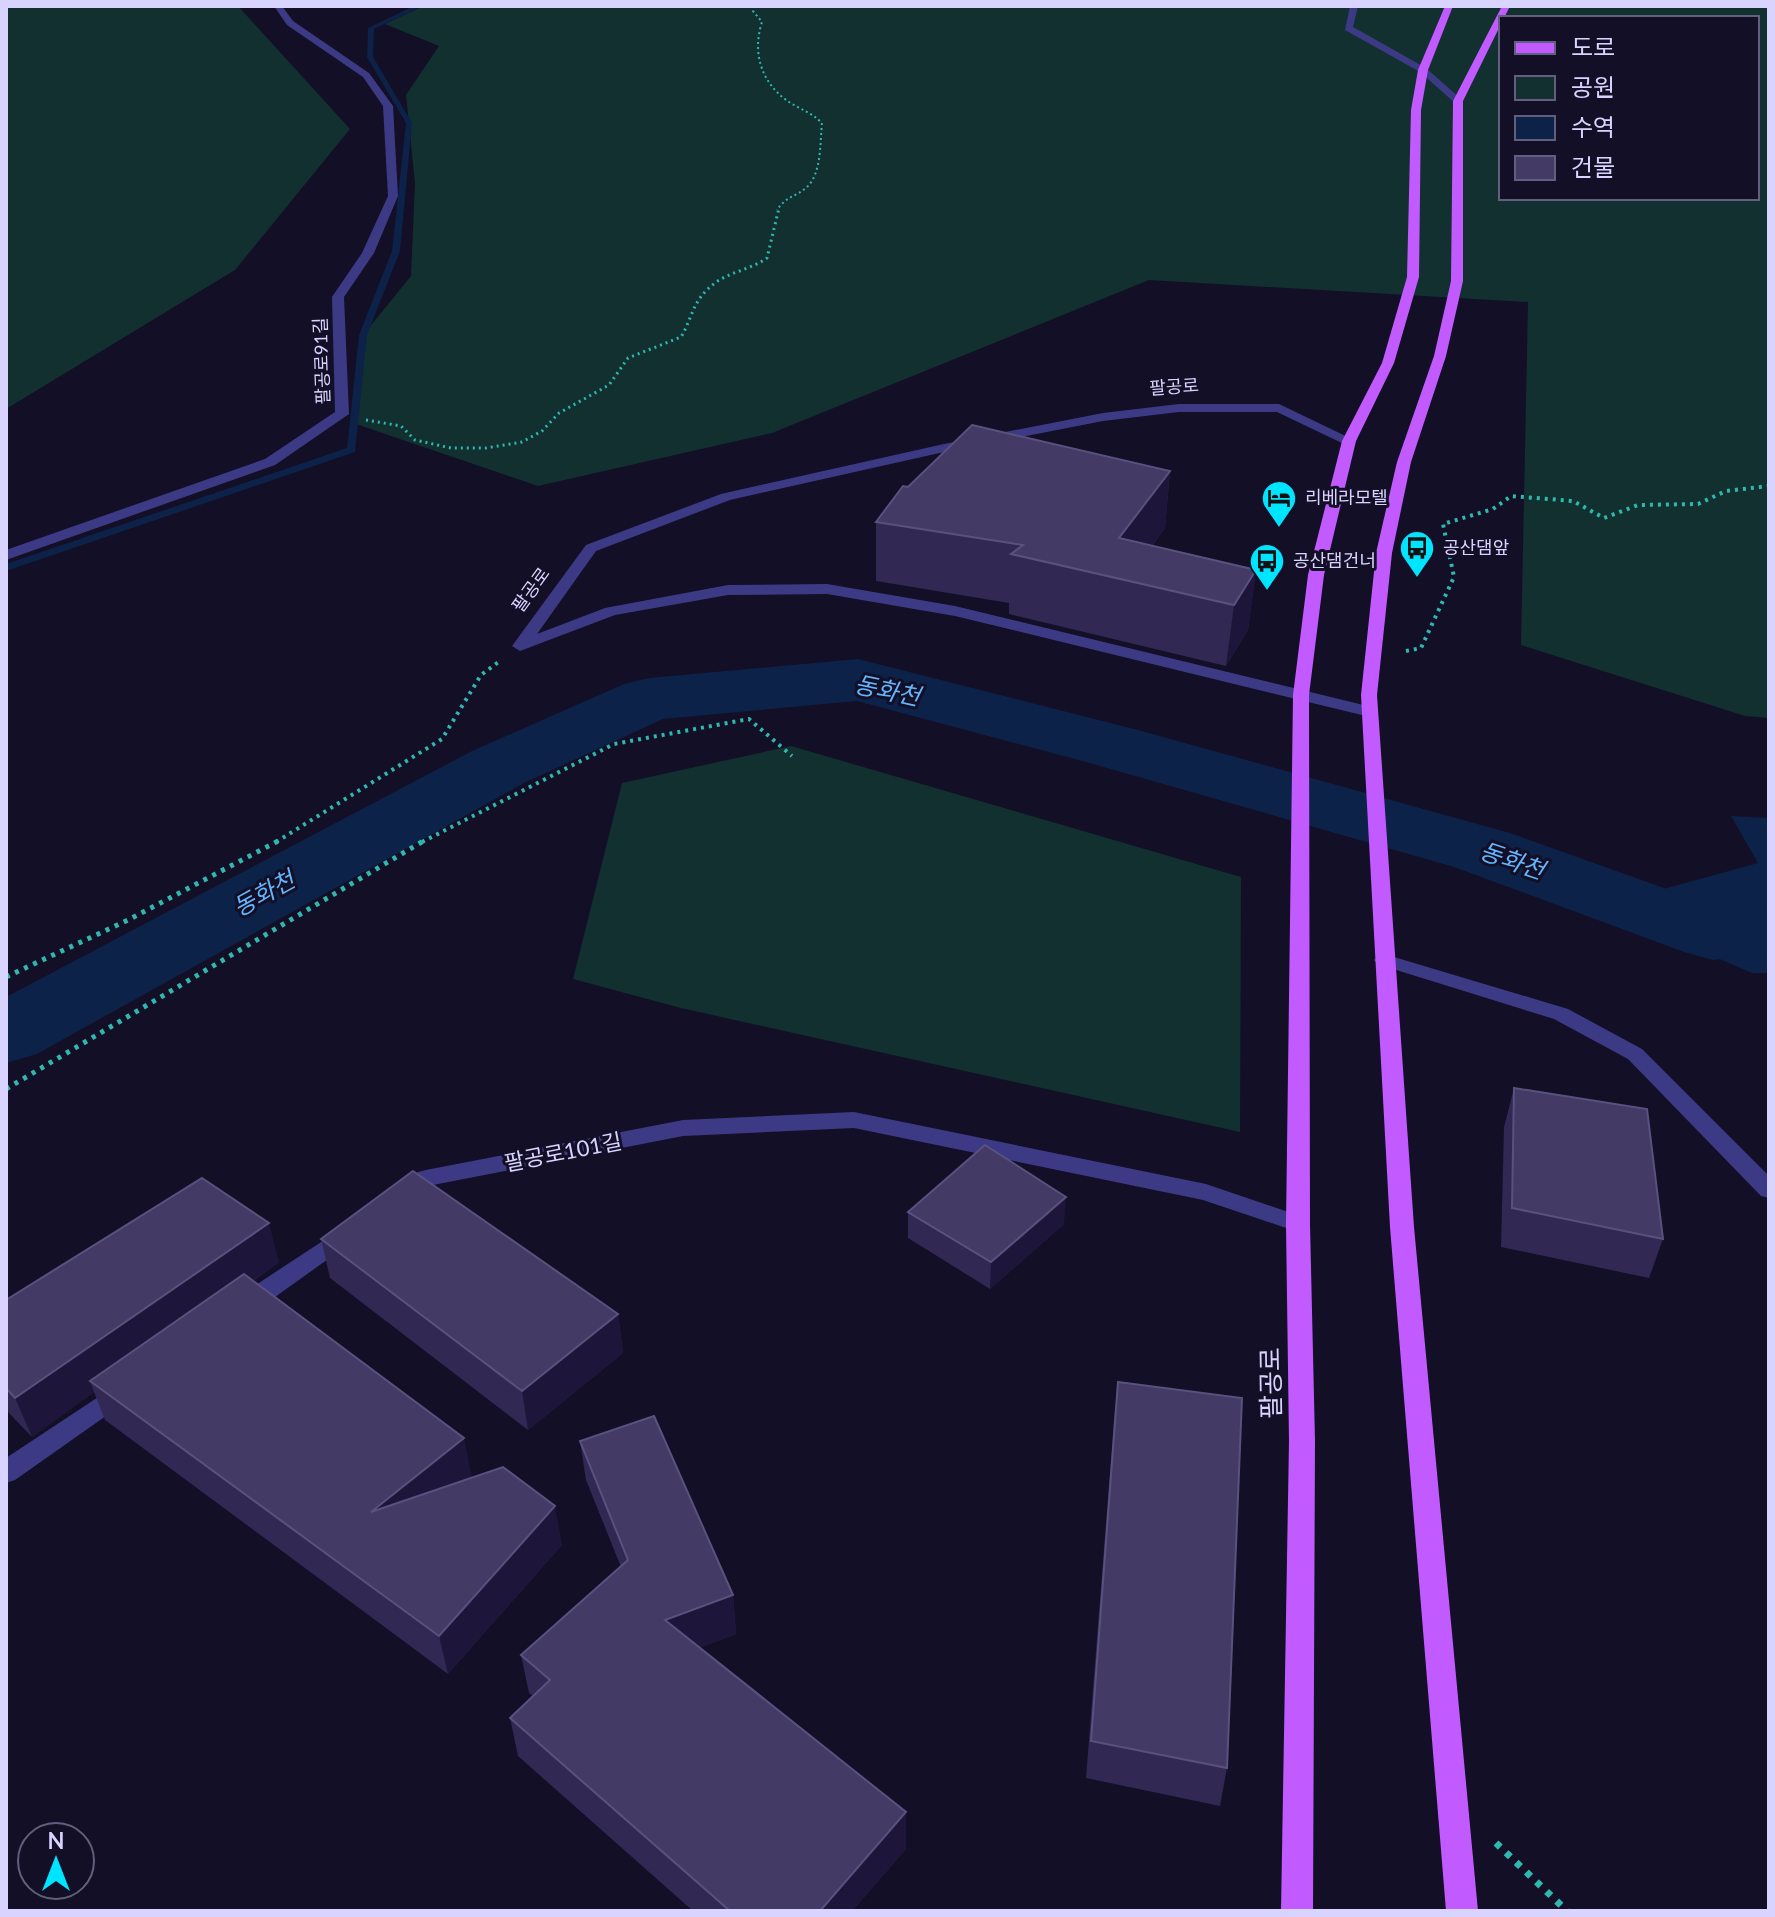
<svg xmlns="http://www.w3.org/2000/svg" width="1775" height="1917" font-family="Lato,'Noto Sans KR',sans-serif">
  <rect width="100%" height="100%" fill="#130f26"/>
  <g fill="#12302f" fill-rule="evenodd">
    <path d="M 6,6 L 238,6 L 350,129 L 235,270 L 6,409 Z"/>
    <path d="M 423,6 L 1769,6 L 1769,718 L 1745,716 L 1521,645 L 1528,302 L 1149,280 L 772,433 L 538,486 L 353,423 L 363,335 L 411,276 L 415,183 L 406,95 L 439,46 L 385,24 ZM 1501,18 L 1757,18 L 1757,198 L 1501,198 Z"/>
    <path d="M 791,746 L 1241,877 L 1240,1132 L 681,1008 L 573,979 L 622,783 Z"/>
  </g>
  <path fill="#0c2248" d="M 1731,816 L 1769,818 L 1769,973 L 1752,973 L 1598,907 L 1758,863 Z"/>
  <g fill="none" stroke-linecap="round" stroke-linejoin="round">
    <path fill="#0c2248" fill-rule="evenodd" d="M 414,6 L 422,6 L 374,29 L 373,57 L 412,123 L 400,251 L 367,335 L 355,452 L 6,571 L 6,564 L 347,448 L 359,335 L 392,251 L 406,123 L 367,57 L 368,28 Z"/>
    <path fill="#0c2248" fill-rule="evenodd" d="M 858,659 L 1138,730 L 1510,833 L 1720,908 L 1769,904 L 1769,954 L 1713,960 L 1684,952 L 1454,867 L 1086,762 L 857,701 L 663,719 L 524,783 L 37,1054 L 6,1063 L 6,997 L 472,751 L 624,684 L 649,678 Z"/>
    <path stroke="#2fb8b0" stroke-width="2" stroke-dasharray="2 3" stroke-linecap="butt" d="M 755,6 L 753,11 L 762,22 C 752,53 761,83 789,102 C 800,109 812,113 822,123 C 820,141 822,173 807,187 C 796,197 786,196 777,210"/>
    <path stroke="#2fb8b0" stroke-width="3" stroke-dasharray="2 4" stroke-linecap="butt" d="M 366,420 L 401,426 L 415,440 L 451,448 L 486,448 L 522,442 L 542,431 L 559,413 L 609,385 L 628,358 L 681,337 C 693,317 692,300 715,283 C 729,272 750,270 767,258 L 779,208"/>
    <g stroke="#2fb8b0" stroke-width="4" stroke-dasharray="3 5" stroke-linecap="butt">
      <path d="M 1406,651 L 1421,648 L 1454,577 L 1443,524 L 1493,509 L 1511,496 L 1573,501 L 1604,518 L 1638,505 L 1698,504 L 1726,491 L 1769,486"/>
      <path d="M 276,842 L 442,739 L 481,675 L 500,661"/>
      <path d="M 422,842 L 614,744 L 749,719 L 792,756"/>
    </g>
    <g stroke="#2fb8b0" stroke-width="5" stroke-dasharray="4 6" stroke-linecap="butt">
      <path d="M 6,977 L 128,920 L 280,840"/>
      <path d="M 6,1089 L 425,840"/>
    </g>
    <path stroke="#2fb8b0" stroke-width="7" stroke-dasharray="6 8" stroke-linecap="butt" d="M 1496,1843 L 1567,1911"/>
    <g fill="#3d3a85" fill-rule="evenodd">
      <path d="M 274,6 L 282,6 L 293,21 L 369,73 L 393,106 L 398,196 L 374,253 L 344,297 L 349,414 L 275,465 L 6,560 L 6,550 L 265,459 L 335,412 L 332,297 L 362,253 L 388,196 L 383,106 L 363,77 L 287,25 Z"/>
      <path d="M 1350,6 L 1358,6 L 1353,27 L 1426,68 L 1461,99 L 1461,103 L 1455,103 L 1420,72 L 1345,30 Z"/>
      <path d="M 1179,404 L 1279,404 L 1356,441 L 1344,444 L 1277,412 L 1179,412 L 1103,421 L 944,452 L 730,500 L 596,551 L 537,634 L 605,608 L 728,585 L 827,584 L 955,606 L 1376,708 L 1376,716 L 1370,717 L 955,616 L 827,594 L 728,595 L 615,615 L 520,651 L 512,646 L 586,545 L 721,494 L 944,444 L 1103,413 Z"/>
      <path d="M 1384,954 L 1568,1009 L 1642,1049 L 1769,1176 L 1769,1198 L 1761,1196 L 1628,1059 L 1554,1019 L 1377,964 L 1374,960 L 1377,956 Z"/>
      <path d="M 854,1112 L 1206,1184 L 1306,1218 L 1310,1224 L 1306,1230 L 1298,1232 L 1203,1200 L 854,1128 L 683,1136 L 433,1185 L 403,1203 L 395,1201 L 392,1195 L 418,1172 L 426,1170 L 683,1120 Z"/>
      <path d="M 344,1227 L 352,1230 L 356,1236 L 352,1242 L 254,1312 L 245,1314 L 236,1312 L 233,1305 L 236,1298 Z"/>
      <path d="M 121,1382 L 130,1385 L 134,1392 L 130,1399 L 15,1480 L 6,1483 L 6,1458 Z"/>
    </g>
    <g fill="#c25bff" fill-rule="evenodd">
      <path d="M 1445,6 L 1453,6 L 1428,70 L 1421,110 L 1419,277 L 1394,363 L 1356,441 L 1324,575 L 1309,695 L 1310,1224 L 1315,1441 L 1313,1911 L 1281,1911 L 1289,1441 L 1286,1224 L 1293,695 L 1308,575 L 1342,441 L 1382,363 L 1407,277 L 1411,110 L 1418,70 Z"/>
      <path d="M 1502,6 L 1510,6 L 1504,18 L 1501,18 L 1501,24 L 1463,101 L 1463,281 L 1446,356 L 1411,462 L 1392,553 L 1377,695 L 1414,1227 L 1478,1911 L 1446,1911 L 1390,1227 L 1361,695 L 1376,553 L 1397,462 L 1434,356 L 1451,281 L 1453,101 Z"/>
    </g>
  </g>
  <g fill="#312854">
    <path d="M 1170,471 L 1165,528 L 1152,546 L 1256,570 L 1248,630 L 1226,666 L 1009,614 L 1009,603 L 876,581 L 876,522 L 908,487 Z"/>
    <path d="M 1514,1088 L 1663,1239 L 1649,1278 L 1501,1247 L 1504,1127 Z"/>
    <path d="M 908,1212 L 1064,1224 L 990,1289 L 908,1238 Z"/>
    <path d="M 321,1239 L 618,1314 L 623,1353 L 528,1430 L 330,1278 Z"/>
    <path d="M 279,1262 L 253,1281 L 472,1477 L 470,1478 L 562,1545 L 448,1674 L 105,1420 L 94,1392 L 32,1437 L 6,1410 L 6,1300 Z"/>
    <path d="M 1118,1382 L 1227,1768 L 1220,1806 L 1086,1778 L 1114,1421 Z"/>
    <path d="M 580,1441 L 733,1595 L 736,1634 L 699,1648 L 906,1849 L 852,1911 L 693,1911 L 518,1756 L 510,1718 L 533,1696 L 529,1693 L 521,1655 L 621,1567 L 586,1480 Z"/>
  </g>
  <g fill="#1d163a">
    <path d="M 1170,471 L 1165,528 L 1126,580 L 1119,538 Z"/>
    <path d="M 1256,570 L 1248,630 L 1226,666 L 1234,605 Z"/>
    <path d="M 1066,1197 L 1064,1224 L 990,1289 L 991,1262 Z"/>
    <path d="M 269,1223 L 279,1262 L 100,1388 L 90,1381 L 94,1392 L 32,1437 L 15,1398 Z"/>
    <path d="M 618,1314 L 623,1353 L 528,1430 L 522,1391 Z"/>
    <path d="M 464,1438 L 472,1477 L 381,1551 L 371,1512 Z"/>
    <path d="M 555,1506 L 562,1545 L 448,1674 L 439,1636 Z"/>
    <path d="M 733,1595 L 736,1634 L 670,1659 L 665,1620 Z"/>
    <path d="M 906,1812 L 906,1849 L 852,1911 L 820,1911 Z"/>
  </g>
  <g fill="#433a66" stroke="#5a527e" stroke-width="2">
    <path d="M 972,425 L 1170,471 L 1119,538 L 1256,570 L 1234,605 L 1011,554 L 1023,545 L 876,522 L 903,486 L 908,487 Z"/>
    <path d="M 1514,1088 L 1647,1109 L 1663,1239 L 1512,1208 Z"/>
    <path d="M 985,1145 L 1066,1197 L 991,1262 L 908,1212 Z"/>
    <path d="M 413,1171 L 618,1314 L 522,1391 L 321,1239 Z"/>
    <path d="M 202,1178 L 269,1223 L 15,1398 L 6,1388 L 6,1300 Z"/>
    <path d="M 244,1274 L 464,1438 L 371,1512 L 503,1467 L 555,1506 L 439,1636 L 90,1381 Z"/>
    <path d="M 1118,1382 L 1242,1398 L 1227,1768 L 1091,1741 Z"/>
    <path d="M 654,1416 L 733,1595 L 665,1620 L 906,1812 L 820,1911 L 730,1911 L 510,1718 L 550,1680 L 521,1655 L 628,1560 L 580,1441 Z"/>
  </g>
  <defs>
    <g id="hotel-pin" transform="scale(1.8)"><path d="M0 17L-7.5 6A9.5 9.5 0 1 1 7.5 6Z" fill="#00e5ff" stroke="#130f26"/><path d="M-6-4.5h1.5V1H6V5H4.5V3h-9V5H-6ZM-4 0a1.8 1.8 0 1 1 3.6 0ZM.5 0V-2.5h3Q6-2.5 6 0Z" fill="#111"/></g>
    <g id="bus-pin" transform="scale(1.8)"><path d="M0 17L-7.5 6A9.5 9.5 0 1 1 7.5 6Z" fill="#00e5ff" stroke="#130f26"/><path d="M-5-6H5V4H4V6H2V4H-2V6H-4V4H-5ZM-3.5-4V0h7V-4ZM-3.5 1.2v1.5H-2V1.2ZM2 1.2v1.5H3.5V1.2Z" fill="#111"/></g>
  </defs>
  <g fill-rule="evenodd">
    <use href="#hotel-pin" x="1279" y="498"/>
    <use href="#bus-pin" x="1417" y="548"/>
    <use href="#bus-pin" x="1267" y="561"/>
  </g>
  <g text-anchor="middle" stroke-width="6" stroke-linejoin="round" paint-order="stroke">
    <g font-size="18" fill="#d9d4ff" stroke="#130f26">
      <text transform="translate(322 361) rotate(-92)" y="6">팔공로91길</text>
      <text transform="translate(1174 387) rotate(-4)" y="6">팔공로</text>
      <text transform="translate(531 590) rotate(-54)" y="6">팔공로</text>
    </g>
    <g font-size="18" fill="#d9d4ff" stroke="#130f26" text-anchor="start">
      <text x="1305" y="504">리베라모텔</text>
      <text x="1443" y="554">공산댐앞</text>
      <text x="1293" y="567">공산댐건너</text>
    </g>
    <g font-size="22" fill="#d9d4ff" stroke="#130f26">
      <text transform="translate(563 1152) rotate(-11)" y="8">팔공로101길</text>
    </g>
    <g font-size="24" font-style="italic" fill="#62b6ff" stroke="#130f26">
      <text transform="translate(887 691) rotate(12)" y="8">동화천</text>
      <text transform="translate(1512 861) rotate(19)" y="8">동화천</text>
      <text transform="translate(264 894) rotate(-29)" y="8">동화천</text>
    </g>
    <g font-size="26" fill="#d9d4ff" stroke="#130f26">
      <text transform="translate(1271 1383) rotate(-91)" y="9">팔공로</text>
    </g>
  </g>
  <rect width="1775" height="1917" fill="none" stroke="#d9d4ff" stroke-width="16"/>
  <rect x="1499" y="16" width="260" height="184" fill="#130f26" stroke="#625e7d" stroke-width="2"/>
  <rect x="1515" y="42" width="40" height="12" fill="#c25bff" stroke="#625e7d" stroke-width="2"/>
  <text x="1571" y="56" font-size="24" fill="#d9d4ff">도로</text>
  <rect x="1515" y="76" width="40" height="24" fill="#12302f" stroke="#625e7d" stroke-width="2"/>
  <text x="1571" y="96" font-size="24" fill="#d9d4ff">공원</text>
  <rect x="1515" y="116" width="40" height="24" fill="#0c2248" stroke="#625e7d" stroke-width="2"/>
  <text x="1571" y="136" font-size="24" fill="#d9d4ff">수역</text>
  <rect x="1515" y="156" width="40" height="24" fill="#433a66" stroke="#625e7d" stroke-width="2"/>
  <text x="1571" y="176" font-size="24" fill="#d9d4ff">건물</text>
  <g transform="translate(56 1861)"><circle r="38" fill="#130f26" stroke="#625e7d" stroke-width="2"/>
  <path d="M0-6L14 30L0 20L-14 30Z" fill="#00e5ff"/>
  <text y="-12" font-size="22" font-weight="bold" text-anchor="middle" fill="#d9d4ff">N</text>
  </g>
</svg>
